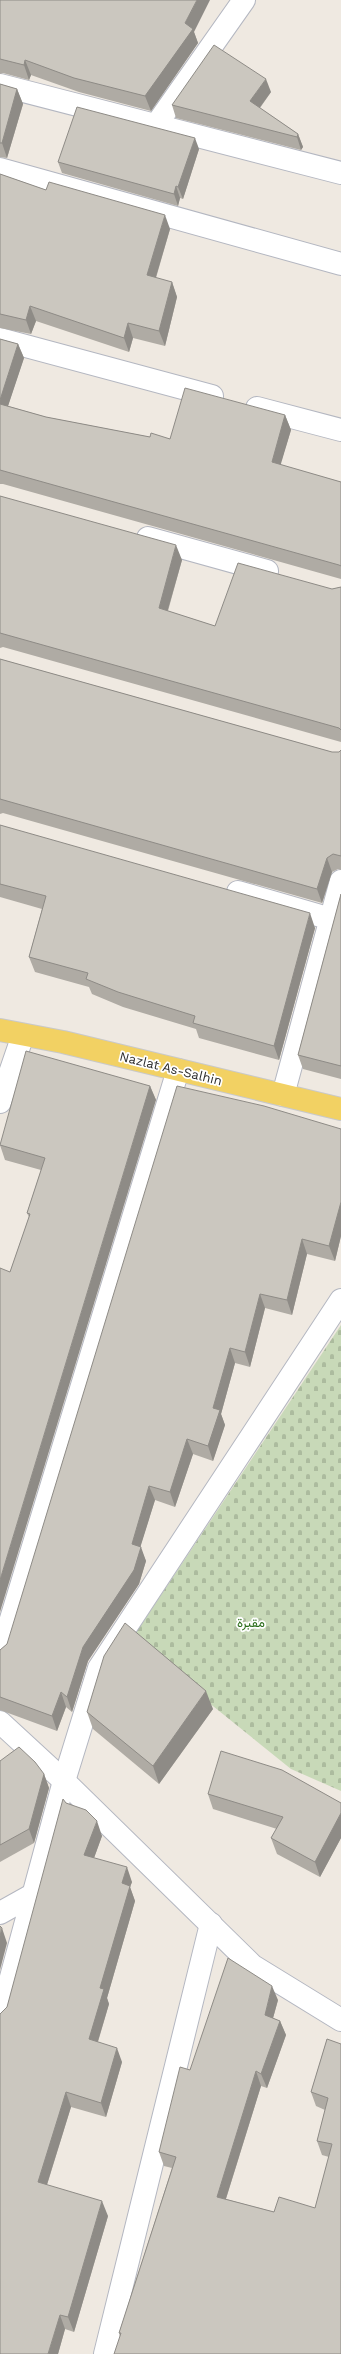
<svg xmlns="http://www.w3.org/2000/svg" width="341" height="2354" font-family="'Work Sans',Vazirmatn,sans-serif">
  <defs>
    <pattern id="cemetery-stones" width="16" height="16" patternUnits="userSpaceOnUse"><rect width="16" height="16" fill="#c8d9b8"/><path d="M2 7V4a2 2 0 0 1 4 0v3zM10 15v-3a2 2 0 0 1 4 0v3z" fill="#acbb9e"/></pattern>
  </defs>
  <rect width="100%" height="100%" fill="#efe9e1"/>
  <path fill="url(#cemetery-stones)" d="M 341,1325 L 341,1791 L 291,1769 L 131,1640 Z"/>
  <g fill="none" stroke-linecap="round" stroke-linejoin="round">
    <g stroke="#b4b7c1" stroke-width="24">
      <g id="minor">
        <path d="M 0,85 L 341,173"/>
        <path d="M 156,125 L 244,0"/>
        <path d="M 0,169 L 341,264"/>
        <path d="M 0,339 L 212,396"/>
        <path d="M 257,408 L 341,430"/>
        <path d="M 148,538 L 267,571"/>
        <path d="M 238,892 L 331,919"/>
        <path d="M 283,1095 L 341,881"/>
        <path d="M 0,1102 L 23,1035"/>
        <path d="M 0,1655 L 178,1070"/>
        <path d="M 0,1722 L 64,1781 L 253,1966 L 341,2020"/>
        <path d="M 0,1913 L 34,1894"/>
        <path d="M 0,2018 L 64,1781 L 99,1668 L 341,1300"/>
        <path d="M 105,2354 L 211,1924"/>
      </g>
    </g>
    <g stroke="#c9c9c9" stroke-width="24">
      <path id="major" d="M 0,1030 L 63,1042 L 341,1109"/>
    </g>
    <use href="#minor" stroke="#fff" stroke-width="22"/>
    <use href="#major" stroke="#f2d163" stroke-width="22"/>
  </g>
  <g fill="#afaba4">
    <path d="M 0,0 L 194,32 L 198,43 L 151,111 L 79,92 L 31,75 L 29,80 L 3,73 L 0,74 Z"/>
    <path d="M 0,84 L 17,89 L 23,104 L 7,158 L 0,157 Z"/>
    <path d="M 271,92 L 260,108 L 298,134 L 303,147 L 301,150 L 176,118 L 172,105 Z"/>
    <path d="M 199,149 L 183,199 L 180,198 L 178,206 L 62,173 L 58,162 Z"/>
    <path d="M 0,174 L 46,190 L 170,229 L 156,278 L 172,282 L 177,297 L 165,346 L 133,338 L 129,352 L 36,321 L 31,334 L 0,328 Z"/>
    <path d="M 0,339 L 18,344 L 24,358 L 8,406 L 46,417 L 150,437 L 170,439 L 285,415 L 291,430 L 280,465 L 341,482 L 341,579 L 3,484 L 0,484 Z"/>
    <path d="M 0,496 L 182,560 L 168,611 L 215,626 L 332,589 L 341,587 L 341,742 L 3,647 L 0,648 Z"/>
    <path d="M 0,659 L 332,752 L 339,752 L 341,750 L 341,870 L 338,869 L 332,872 L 322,903 L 3,813 L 0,814 Z"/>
    <path d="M 0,825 L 315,928 L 279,1060 L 199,1038 L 196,1029 L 123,1007 L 92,994 L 89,987 L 35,972 L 29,957 L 42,909 L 0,897 Z"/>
    <path d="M 341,894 L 341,1079 L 303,1069 L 298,1055 Z"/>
    <path d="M 150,1086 L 156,1100 L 10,1272 L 29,1217 L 27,1213 L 41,1170 L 5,1160 L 0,1145 Z"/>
    <path d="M 341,1129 L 341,1236 L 335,1261 L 307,1254 L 292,1315 L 265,1308 L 250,1367 L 235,1363 L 221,1414 L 225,1425 L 213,1461 L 193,1454 L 175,1507 L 155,1500 L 140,1547 L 146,1561 L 139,1584 L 88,1661 L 72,1712 L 66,1707 L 57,1731 L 0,1710 L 0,1650 L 7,1644 Z"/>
    <path d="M 213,1709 L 159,1784 L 93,1729 L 87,1712 Z"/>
    <path d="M 0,1761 L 44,1774 L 49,1788 L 34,1843 L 0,1862 Z"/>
    <path d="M 208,1794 L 341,1803 L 341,1838 L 320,1877 L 277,1854 L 271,1838 L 277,1829 L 213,1809 Z"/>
    <path d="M 66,1803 L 102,1836 L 94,1858 L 132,1882 L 130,1887 L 135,1901 L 107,1998 L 109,2004 L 98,2042 L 122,2062 L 106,2117 L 71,2107 L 47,2185 L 108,2216 L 74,2332 L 65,2329 L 58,2354 L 7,2007 Z"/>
    <path d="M 278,2000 L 273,2018 L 280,2021 L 286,2035 L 267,2088 L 261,2086 L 226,2199 L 274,2212 L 315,2208 L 329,2157 L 322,2155 L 317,2141 L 325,2110 L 316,2106 L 311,2092 L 327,2039 L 341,2354 L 120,2337 L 119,2333 L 172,2168 L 164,2166 L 159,2152 L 190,2070 Z"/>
  </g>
  <g fill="#8e8b86">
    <path d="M 197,0 L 210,0 L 194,32 L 198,43 L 151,111 L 145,96 L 185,23 Z"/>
    <path d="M 25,60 L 31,75 L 29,80 L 24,65 Z"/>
    <path d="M 266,79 L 271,92 L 255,114 L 250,101 Z"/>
    <path d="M 17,89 L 23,104 L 7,158 L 2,143 Z"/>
    <path d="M 298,134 L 303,147 L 301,150 L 297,137 Z"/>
    <path d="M 195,138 L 199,149 L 183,199 L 178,187 Z"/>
    <path d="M 176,186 L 180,198 L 178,206 L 174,194 Z"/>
    <path d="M 165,215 L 170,229 L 152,290 L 147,275 Z"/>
    <path d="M 172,282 L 177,297 L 165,346 L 159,331 Z"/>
    <path d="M 30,306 L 36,321 L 31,334 L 26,320 Z"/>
    <path d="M 128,323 L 133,338 L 129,352 L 124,338 Z"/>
    <path d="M 18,344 L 24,358 L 4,418 L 0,407 L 0,400 Z"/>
    <path d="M 285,415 L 291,430 L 277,477 L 272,462 Z"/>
    <path d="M 176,545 L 182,560 L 164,623 L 159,608 Z"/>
    <path d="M 327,858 L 332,872 L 322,903 L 317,889 Z"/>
    <path d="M 310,913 L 315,928 L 279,1060 L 274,1046 Z"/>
    <path d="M 150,1086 L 156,1100 L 0,1612 L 0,1580 Z"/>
    <path d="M 341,1202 L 341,1236 L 335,1261 L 329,1246 Z"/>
    <path d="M 302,1239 L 307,1254 L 292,1315 L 287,1300 Z"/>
    <path d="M 260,1294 L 265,1308 L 250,1367 L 245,1352 Z"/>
    <path d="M 230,1348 L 235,1363 L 221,1414 L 225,1425 L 213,1461 L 208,1446 L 213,1408 Z"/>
    <path d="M 187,1439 L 193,1454 L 175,1507 L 170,1492 Z"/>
    <path d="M 149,1486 L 155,1500 L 137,1558 L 132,1544 Z"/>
    <path d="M 141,1547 L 146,1561 L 139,1584 L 88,1661 L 72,1712 L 67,1697 L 83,1647 Z"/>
    <path d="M 206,1691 L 213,1709 L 159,1784 L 153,1766 Z"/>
    <path d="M 61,1692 L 66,1707 L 57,1731 L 52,1716 Z"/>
    <path d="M 44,1774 L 49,1788 L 34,1843 L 29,1829 Z"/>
    <path d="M 341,1813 L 341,1838 L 320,1877 L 315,1862 Z"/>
    <path d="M 97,1821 L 102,1836 L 90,1869 L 84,1855 Z"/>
    <path d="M 127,1867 L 132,1882 L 130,1887 L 135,1901 L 107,1998 L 109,2004 L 94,2054 L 89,2039 L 100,1988 L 122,1883 Z"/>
    <path d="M 2,1928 L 7,1943 L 0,1970 L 0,1936 Z"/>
    <path d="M 272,1986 L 278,2000 L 270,2029 L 265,2015 Z"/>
    <path d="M 280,2021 L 286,2035 L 267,2088 L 261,2074 Z"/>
    <path d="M 117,2048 L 122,2062 L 106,2117 L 101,2103 Z"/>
    <path d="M 256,2071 L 261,2086 L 222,2211 L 217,2197 Z"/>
    <path d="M 66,2092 L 71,2107 L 43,2197 L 38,2182 Z"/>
    <path d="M 102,2201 L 108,2216 L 74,2332 L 68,2317 Z"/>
    <path d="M 60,2315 L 65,2329 L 58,2354 L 48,2354 Z"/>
  </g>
  <g fill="#cbc7bf" stroke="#8e8b86">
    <path d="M 0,0 L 197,0 L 185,23 L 193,29 L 145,96 L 74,78 L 25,60 L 24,65 L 0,59 Z"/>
    <path d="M 214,45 L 266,79 L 250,101 L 298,134 L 297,137 L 172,105 Z"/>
    <path d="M 0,84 L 17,89 L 2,143 L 0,143 Z"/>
    <path d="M 77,107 L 195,138 L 178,187 L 176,186 L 174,194 L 58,162 Z"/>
    <path d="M 0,174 L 46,190 L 49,182 L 165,215 L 147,275 L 172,282 L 159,331 L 128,323 L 124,338 L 30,306 L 26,320 L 0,314 Z"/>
    <path d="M 0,339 L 18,344 L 0,400 Z"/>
    <path d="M 185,388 L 285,415 L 272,462 L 341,482 L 341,566 L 339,565 L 0,470 L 0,404 L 46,417 L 150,437 L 151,433 L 170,439 Z"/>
    <path d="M 0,496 L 176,545 L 159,608 L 215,626 L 238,563 L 332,589 L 341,587 L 341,730 L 339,728 L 0,633 Z"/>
    <path d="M 0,659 L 332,752 L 339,752 L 341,750 L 341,856 L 333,854 L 327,858 L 317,889 L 0,799 Z"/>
    <path d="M 0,825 L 310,913 L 274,1046 L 193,1023 L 195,1016 L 118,992 L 86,979 L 88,973 L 29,957 L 46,896 L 0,884 Z"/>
    <path d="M 341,894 L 341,1066 L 298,1055 Z"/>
    <path d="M 26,1051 L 150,1086 L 0,1580 L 0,1268 L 10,1272 L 30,1214 L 27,1213 L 45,1158 L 0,1145 Z"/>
    <path d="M 177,1086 L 264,1106 L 341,1129 L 341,1202 L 329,1246 L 302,1239 L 287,1300 L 260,1294 L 245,1352 L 230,1348 L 213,1408 L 220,1410 L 208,1446 L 187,1439 L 170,1492 L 149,1486 L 132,1544 L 141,1547 L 134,1570 L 83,1647 L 67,1697 L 61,1692 L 52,1716 L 0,1697 L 0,1650 L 7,1644 Z"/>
    <path d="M 125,1623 L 206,1691 L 153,1766 L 87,1712 L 104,1656 Z"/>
    <path d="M 19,1747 L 35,1762 L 44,1774 L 29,1829 L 0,1845 L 0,1761 Z"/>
    <path d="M 221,1751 L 282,1770 L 341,1803 L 341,1813 L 315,1862 L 271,1838 L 283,1817 L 208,1794 Z"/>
    <path d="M 63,1799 L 66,1803 L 86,1810 L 97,1821 L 84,1855 L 127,1867 L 122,1883 L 130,1886 L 100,1988 L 104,1989 L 89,2039 L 117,2048 L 101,2103 L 66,2092 L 38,2182 L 102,2201 L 68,2317 L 60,2315 L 48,2354 L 0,2354 L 0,2014 L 7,2007 Z"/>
    <path d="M 0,1926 L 2,1928 L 0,1936 Z"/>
    <path d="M 228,1958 L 272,1986 L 265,2015 L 280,2021 L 261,2074 L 256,2071 L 217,2197 L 274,2212 L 279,2197 L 315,2208 L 332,2144 L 317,2141 L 328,2098 L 311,2092 L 327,2039 L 341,2044 L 341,2354 L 114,2354 L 121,2333 L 119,2333 L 176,2157 L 159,2152 L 180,2067 L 190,2070 Z"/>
  </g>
  <g text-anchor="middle" stroke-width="3.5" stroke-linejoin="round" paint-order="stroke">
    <g font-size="13" fill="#2e2e2e" stroke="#fff">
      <text transform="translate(171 1068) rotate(14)" y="5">Nazlat As-Salhin</text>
    </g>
    <g font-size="13" fill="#2c6e1b" stroke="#fff">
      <text x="251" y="1627">مقبرة</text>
    </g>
  </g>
</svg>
